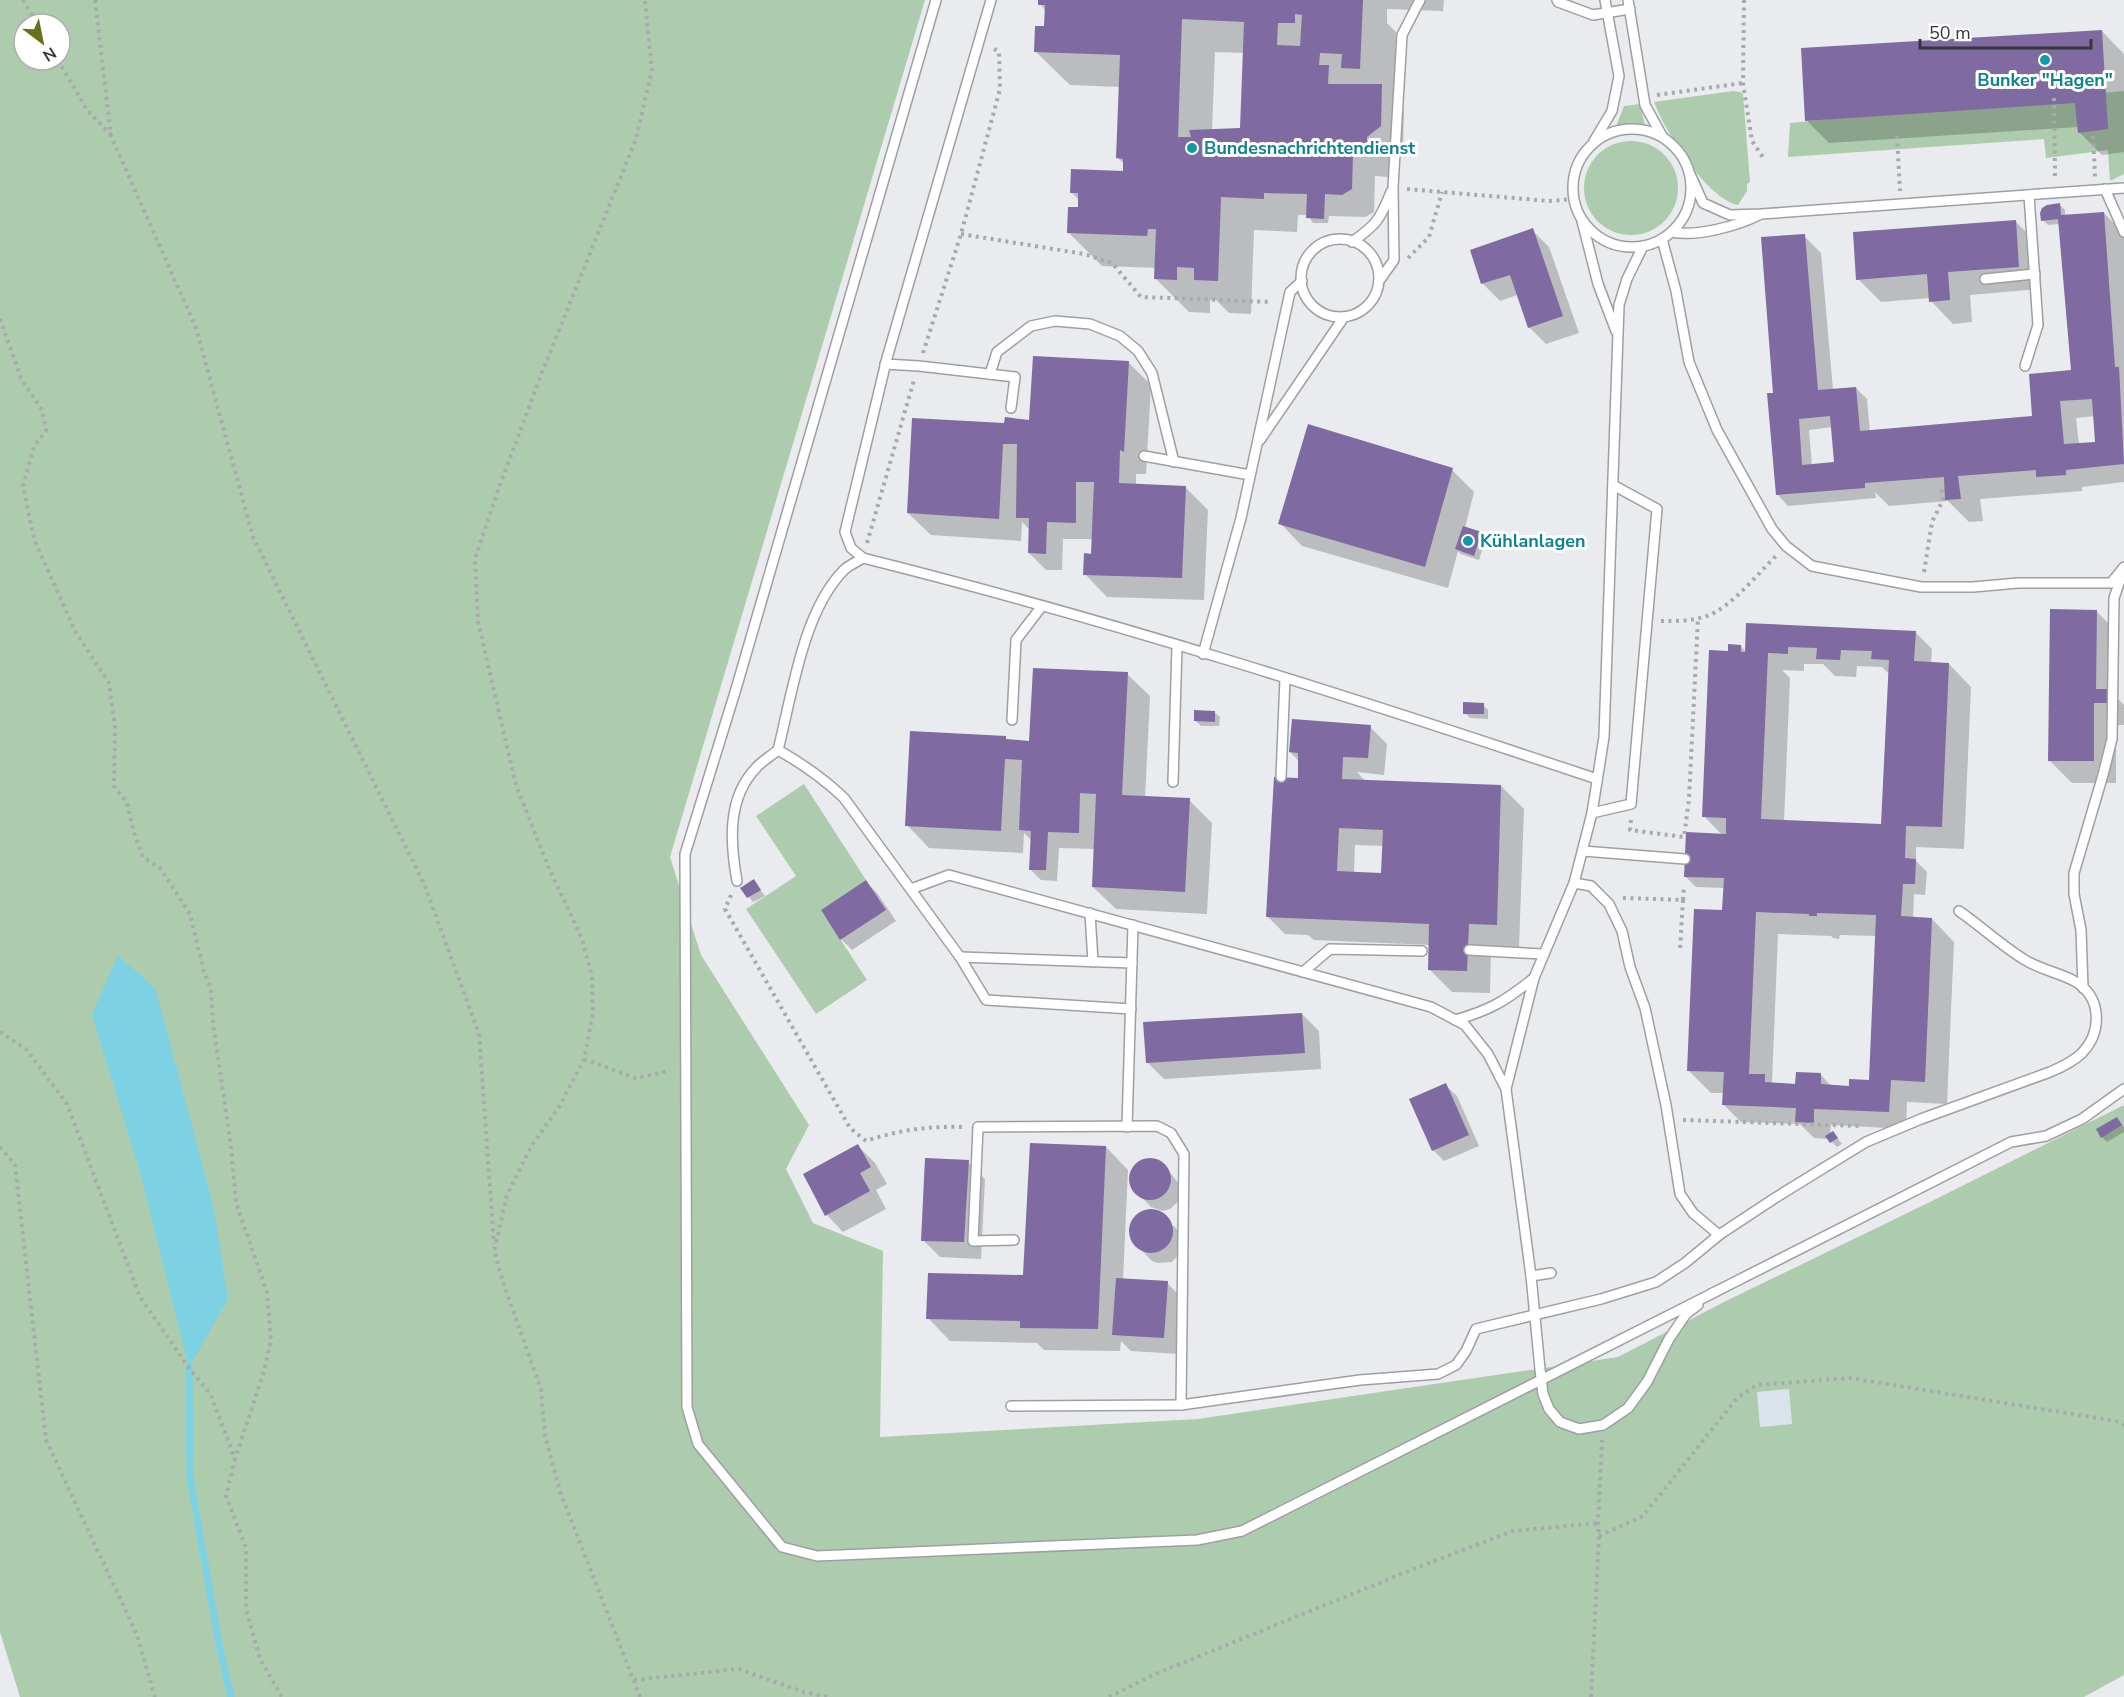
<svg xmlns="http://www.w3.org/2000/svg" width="2124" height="1697" font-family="'Nunito Sans',sans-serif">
  <rect width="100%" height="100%" fill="#e9ebee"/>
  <path fill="#dae2eb" d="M 1789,1389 L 1792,1424 L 1760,1427 L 1757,1392 Z"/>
  <g fill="#adccad" fill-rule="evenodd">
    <path d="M 0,0 L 925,0 L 670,857 L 701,955 L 809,1125 L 786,1169 L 813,1223 L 883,1251 L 880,1437 L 1198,1419 L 1618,1357 L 1726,1301 L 1928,1203 L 2124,1105 L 2124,1675 L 2084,1697 L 20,1697 L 0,1632 ZM 24,24 L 60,24 L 60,60 L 24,60 ZM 1789,1389 L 1792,1424 L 1760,1427 L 1757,1392 Z"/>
    <path d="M 1733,91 L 1740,92 L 1743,94 L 1750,182 L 1747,184 L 1747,191 L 1738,205 C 1706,198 1665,131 1654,102 Z"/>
    <path d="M 2124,91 L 2124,174 L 2110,181 L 2108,150 L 2046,158 L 2044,139 L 1788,157 L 1790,123 Z"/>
    <path d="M 1640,104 L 1645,125 L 1618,126 L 1617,124 L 1624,106 Z"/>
    <circle cx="1631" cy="188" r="47"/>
    <path d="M 804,784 L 866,880 L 821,910 L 867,980 L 816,1014 L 746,909 L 796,876 L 756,816 Z"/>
  </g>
  <path fill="#7cd1e3" d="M 118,955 L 156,990 L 214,1209 L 228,1299 L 189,1368 L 140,1172 L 92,1015 Z"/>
  <g fill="#0003" fill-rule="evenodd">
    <path d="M 1040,0 L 1444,0 L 1443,11 L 1387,9 L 1387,23 L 1396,32 L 1394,98 L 1404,109 L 1403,149 L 1389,160 L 1389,177 L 1375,176 L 1374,212 L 1365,217 L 1329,216 L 1328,223 L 1313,223 L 1308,215 L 1298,215 L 1297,232 L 1254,230 L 1251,314 L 1229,313 L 1216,300 L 1210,300 L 1210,313 L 1189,312 L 1156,279 L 1156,268 L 1102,266 L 1069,233 L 1079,209 L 1079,200 L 1071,192 L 1124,172 L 1124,164 L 1118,158 L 1121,87 L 1070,85 L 1036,52 L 1045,28 L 1046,11 L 1040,4 ZM 1215,52 L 1245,53 L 1245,131 L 1212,131 Z"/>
    <path d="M 2102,31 L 2124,54 L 2124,152 L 2102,155 L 2079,132 L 2078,127 L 1829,143 L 1807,121 Z"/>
    <path d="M 2060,205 L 2065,210 L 2065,216 L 2104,213 L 2124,234 L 2124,482 L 2082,487 L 2082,491 L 1980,499 L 1983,521 L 1969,522 L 1948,501 L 1889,506 L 1875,492 L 1876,498 L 1788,506 L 1777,494 L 1774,394 L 1804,236 L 1821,253 L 1833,390 L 1856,388 L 1867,399 L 1870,432 L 2032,418 L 2072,372 L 2060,224 L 2048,225 L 2043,220 ZM 2095,416 L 2097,443 L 2079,444 L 2076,418 ZM 1833,427 L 1835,463 L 1812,465 L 1809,430 Z"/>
    <path d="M 2015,221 L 2038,244 L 2041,289 L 1970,295 L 1972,322 L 1953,324 L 1931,301 L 1930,298 L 1881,302 L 1858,279 Z"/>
    <path d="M 1532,230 L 1549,247 L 1579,333 L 1546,344 L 1529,327 L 1517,295 L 1500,301 L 1483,284 L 1471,250 Z"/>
    <path d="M 1128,362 L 1151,385 L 1146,474 L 1136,474 L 1136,485 L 1185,487 L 1208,510 L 1204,600 L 1107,597 L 1085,574 L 1092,555 L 1093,539 L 1063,539 L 1062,570 L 1046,570 L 1029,553 L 1030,530 L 1022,522 L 1021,541 L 931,535 L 908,513 L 1004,425 L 1031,422 Z"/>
    <path d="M 1452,470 L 1474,492 L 1465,528 L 1481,533 L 1486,538 L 1479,560 L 1461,554 L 1458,551 L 1448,588 L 1302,546 L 1280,523 Z"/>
    <path d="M 2096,611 L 2119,634 L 2118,699 L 2124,705 L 2124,725 L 2116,725 L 2116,783 L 2072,783 L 2049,760 Z"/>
    <path d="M 1747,625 L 1915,632 L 1932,649 L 1931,663 L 1949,664 L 1971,687 L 1964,849 L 1916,847 L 1916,861 L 1927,872 L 1925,895 L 1914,894 L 1913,918 L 1932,919 L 1954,942 L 1947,1104 L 1907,1102 L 1906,1129 L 1831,1125 L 1830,1134 L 1833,1132 L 1842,1144 L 1837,1147 L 1829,1139 L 1814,1138 L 1800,1124 L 1741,1122 L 1724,1105 L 1724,1093 L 1711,1093 L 1688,1070 L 1724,912 L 1725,888 L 1696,887 L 1685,876 L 1723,836 L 1704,816 L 1729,652 L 1741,646 L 1746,652 ZM 1804,664 L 1823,664 L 1835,676 L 1856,677 L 1857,666 L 1882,667 L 1890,675 L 1883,826 L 1784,822 L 1790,678 L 1782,670 L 1804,671 ZM 1778,934 L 1831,936 L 1833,938 L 1839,939 L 1840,935 L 1877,936 L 1870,1081 L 1850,1087 L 1832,1087 L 1821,1075 L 1797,1085 L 1772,1083 Z"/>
    <path d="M 1127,674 L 1150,696 L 1145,798 L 1189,800 L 1212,823 L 1207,914 L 1116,909 L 1093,887 L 1095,849 L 1059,848 L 1057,881 L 1041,880 L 1030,869 L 1032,841 L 1024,833 L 1023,853 L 929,848 L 907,825 L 1005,737 L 1009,741 L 1030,742 Z"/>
    <path d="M 1483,705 L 1488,710 L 1488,719 L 1470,718 L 1465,713 Z"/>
    <path d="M 1214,712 L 1220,717 L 1219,726 L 1201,726 L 1196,721 Z"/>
    <path d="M 1370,727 L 1387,744 L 1384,775 L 1357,772 L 1365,781 L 1501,786 L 1524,809 L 1519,947 L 1491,946 L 1490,993 L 1452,992 L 1429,969 L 1430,945 L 1314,940 L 1308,935 L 1285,934 L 1268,917 L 1299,779 L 1299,761 L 1290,752 ZM 1355,845 L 1384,846 L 1383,874 L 1354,873 Z"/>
    <path d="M 754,881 L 765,896 L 753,902 L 742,888 Z"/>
    <path d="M 866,882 L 877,893 L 896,921 L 852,950 L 841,939 Z"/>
    <path d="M 1302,1014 L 1319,1031 L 1321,1069 L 1164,1079 L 1147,1062 Z"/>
    <path d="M 1445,1085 L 1457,1096 L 1479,1146 L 1444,1161 L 1433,1150 Z"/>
    <path d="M 2117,1118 L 2124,1128 L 2124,1132 L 2107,1142 L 2102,1137 Z"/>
    <path d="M 858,1146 L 875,1163 L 887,1184 L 876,1190 L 886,1209 L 843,1232 L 827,1215 Z"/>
    <path d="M 1106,1147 L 1128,1170 L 1123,1280 L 1167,1283 L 1184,1300 L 1180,1354 L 1131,1351 L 1121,1341 L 1120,1351 L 1044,1350 L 1037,1343 L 950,1341 L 928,1318 L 1024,1277 Z"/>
    <path d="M 1143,1160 L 1156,1160 L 1162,1163 L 1181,1186 L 1180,1200 L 1170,1209 L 1163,1211 L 1151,1207 L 1131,1186 L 1131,1173 L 1134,1168 Z"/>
    <path d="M 968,1162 L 985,1179 L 981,1259 L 940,1257 L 923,1240 Z"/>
    <path d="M 1157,1211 L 1180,1232 L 1181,1252 L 1172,1262 L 1158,1263 L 1152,1261 L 1131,1239 L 1131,1226 L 1138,1215 L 1144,1212 Z"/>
  </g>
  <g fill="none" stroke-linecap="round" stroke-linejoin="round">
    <path stroke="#7cd1e3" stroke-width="7" d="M 189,1368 L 190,1478 L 219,1644 L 231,1697"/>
  </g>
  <g fill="#7f6aa1" fill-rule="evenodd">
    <path d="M 1038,0 L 1363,0 L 1360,69 L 1341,68 L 1342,54 L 1320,53 L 1319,65 L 1329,65 L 1328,84 L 1382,84 L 1381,126 L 1367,137 L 1367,155 L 1353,154 L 1352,189 L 1342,195 L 1325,194 L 1324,219 L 1306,218 L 1307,194 L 1264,193 L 1264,199 L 1221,197 L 1218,281 L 1194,280 L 1194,268 L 1177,267 L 1177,280 L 1154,279 L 1156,229 L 1148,229 L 1147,236 L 1067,233 L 1068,207 L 1078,207 L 1078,193 L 1070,193 L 1071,169 L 1123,171 L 1123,159 L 1116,158 L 1120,55 L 1034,52 L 1035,26 L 1044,26 L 1045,5 L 1038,5 ZM 1295,14 L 1302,15 L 1300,46 L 1277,45 L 1278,23 L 1295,23 ZM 1182,19 L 1244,22 L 1240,128 L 1189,130 L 1191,137 L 1178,137 Z"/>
    <path d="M 2102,30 L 2108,129 L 2078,133 L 2075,103 L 1805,121 L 1801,48 Z"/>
    <path d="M 2060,203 L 2061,215 L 2104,212 L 2115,367 L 2119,367 L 2124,464 L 2066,470 L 2066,475 L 2036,477 L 2036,470 L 1958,476 L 1961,499 L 1945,500 L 1944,477 L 1865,483 L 1865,488 L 1776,495 L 1767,393 L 1773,393 L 1761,237 L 1805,234 L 1818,390 L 1856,387 L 1860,431 L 2032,416 L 2029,374 L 2071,370 L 2058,219 L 2041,221 L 2040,213 L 2042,208 L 2047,205 ZM 2092,399 L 2095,442 L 2064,444 L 2060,401 ZM 1830,416 L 1834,462 L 1802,465 L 1799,419 Z"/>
    <path d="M 2016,220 L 2019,267 L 1948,272 L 1950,300 L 1929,302 L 1927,274 L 1856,280 L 1853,232 Z"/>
    <path d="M 1533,228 L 1563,316 L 1528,328 L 1510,275 L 1481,284 L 1470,250 Z"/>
    <path d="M 1033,356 L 1129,361 L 1124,452 L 1120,450 L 1119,483 L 1186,486 L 1182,578 L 1083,575 L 1084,553 L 1091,554 L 1094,482 L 1076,482 L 1076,523 L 1047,522 L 1046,554 L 1028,553 L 1029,518 L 1016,518 L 1017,444 L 1003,444 L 999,519 L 907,513 L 912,418 L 1004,423 L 1005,417 L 1029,420 Z"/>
    <path d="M 1308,424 L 1453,468 L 1425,567 L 1278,524 Z"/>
    <path d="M 1463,526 L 1482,532 L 1474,556 L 1455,549 Z"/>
    <path d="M 2050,609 L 2097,610 L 2096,689 L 2110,689 L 2110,703 L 2094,703 L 2094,761 L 2048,761 Z"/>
    <path d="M 1746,623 L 1916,631 L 1914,661 L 1949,663 L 1942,827 L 1906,826 L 1905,858 L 1916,859 L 1915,884 L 1903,884 L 1901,916 L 1932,918 L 1925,1082 L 1891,1080 L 1889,1112 L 1814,1109 L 1814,1123 L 1795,1122 L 1796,1108 L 1722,1105 L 1724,1072 L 1687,1071 L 1694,909 L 1722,910 L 1724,878 L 1684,877 L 1686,832 L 1726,834 L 1726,818 L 1702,817 L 1709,650 L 1728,651 L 1728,644 L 1741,645 L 1741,652 L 1745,652 ZM 1788,647 L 1817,648 L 1816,659 L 1840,660 L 1841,650 L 1872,651 L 1871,659 L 1889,660 L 1881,824 L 1761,819 L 1768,653 L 1788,654 ZM 1756,912 L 1809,914 L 1809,916 L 1817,916 L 1817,913 L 1876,915 L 1869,1080 L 1849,1079 L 1849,1086 L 1821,1084 L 1821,1073 L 1796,1072 L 1795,1084 L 1765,1082 L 1765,1074 L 1749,1074 Z"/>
    <path d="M 1033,668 L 1128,672 L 1122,795 L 1190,798 L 1185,892 L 1092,887 L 1096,794 L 1080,793 L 1079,833 L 1048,832 L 1046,870 L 1029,870 L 1031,831 L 1019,830 L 1022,760 L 1005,759 L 1001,831 L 905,826 L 910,731 L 1006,736 L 1006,739 L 1029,741 Z"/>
    <path d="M 1463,702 L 1484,703 L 1484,714 L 1463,714 Z"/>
    <path d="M 1194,710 L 1215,711 L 1215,722 L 1194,721 Z"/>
    <path d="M 1292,719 L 1371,725 L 1368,758 L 1343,757 L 1342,779 L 1501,785 L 1497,925 L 1469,924 L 1467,971 L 1428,970 L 1429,924 L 1266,917 L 1274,777 L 1298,778 L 1298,753 L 1289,752 ZM 1339,828 L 1383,830 L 1381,873 L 1337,871 Z"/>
    <path d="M 754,879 L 761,890 L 747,898 L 740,888 Z"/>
    <path d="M 866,880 L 886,910 L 840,940 L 821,910 Z"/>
    <path d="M 1302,1013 L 1305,1053 L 1146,1063 L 1143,1022 Z"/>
    <path d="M 1446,1083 L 1469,1135 L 1432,1151 L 1409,1099 Z"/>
    <path d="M 2117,1117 L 2122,1125 L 2101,1138 L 2096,1129 Z"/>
    <path d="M 1833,1131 L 1838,1138 L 1830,1143 L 1825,1136 Z"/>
    <path d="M 1030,1143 L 1106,1146 L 1098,1329 L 1020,1328 L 1020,1321 L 926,1319 L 928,1273 L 1023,1275 Z"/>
    <path d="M 858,1144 L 871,1167 L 860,1173 L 870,1191 L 825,1216 L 803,1174 Z"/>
    <circle cx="1150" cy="1179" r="21"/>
    <path d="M 925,1158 L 969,1160 L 964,1242 L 921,1241 Z"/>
    <circle cx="1151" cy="1231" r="22"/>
    <path d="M 1116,1278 L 1168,1281 L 1164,1338 L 1112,1335 Z"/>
  </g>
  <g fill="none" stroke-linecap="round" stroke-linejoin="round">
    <g stroke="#9da0a3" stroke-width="12">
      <g id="lane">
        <path d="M 936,0 L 736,689 L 685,854 L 687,1407 L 698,1444 L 782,1547 L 817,1556 L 1197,1540 L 1242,1531 L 1715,1292"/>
        <path d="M 991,0 L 887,358 L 845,532 L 851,548 L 863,558 C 1111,620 1355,698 1597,779"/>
        <path d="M 1557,0 L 1558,2 L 1593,15 L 1630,9"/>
        <path d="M 1628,0 L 1645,105 L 1662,136"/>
        <circle cx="1632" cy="188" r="59"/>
        <path d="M 1594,141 L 1612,111 L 1619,76 L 1605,0"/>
        <path d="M 1690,174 L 1703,203 L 1730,215 L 1761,214 L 2124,188"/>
        <path d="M 2105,189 L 2124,232"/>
        <path d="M 1582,221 L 1598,284 L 1616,331"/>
        <path d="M 1672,232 C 1697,237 1737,226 1759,215"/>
        <path d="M 1662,239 L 1676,291 L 1689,362 L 1717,430 L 1772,529 L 1786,546 L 1812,566 L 1921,587 L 1973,587 L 2018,583 L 2111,583 L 2124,567"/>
        <circle cx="1340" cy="278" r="39"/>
        <path d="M 1352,242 C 1376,225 1380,220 1391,192"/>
        <path d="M 1643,246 L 1627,279 L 1619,305 L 1604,737 L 1592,813 L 1574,883 L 1534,978 L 1506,1089 L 1531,1276 L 1540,1369 L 1543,1394 L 1549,1409 L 1560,1422 L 1579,1429 L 1603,1425 L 1628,1408 L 1647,1382 L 1669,1339 L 1686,1314 L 1698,1305"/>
        <path d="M 1985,279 L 2035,274"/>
        <path d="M 1379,281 L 1394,260 L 1393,187 L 1402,35 L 1420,0"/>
        <path d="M 885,364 L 919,366 L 1015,377 L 1011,408"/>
        <path d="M 2025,366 L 2038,325 L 2029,195"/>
        <path d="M 990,374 L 997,352 L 1031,326 L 1055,321 L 1090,324 L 1120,336 L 1138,351 L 1152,373 L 1174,462"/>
        <path d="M 1260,440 L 1344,317"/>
        <path d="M 1144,456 L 1250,475"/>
        <path d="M 863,558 C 857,562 849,565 844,570 C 803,611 792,695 778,750 C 803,764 824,779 844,798 L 960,957 L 986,1000 L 1131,1009"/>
        <path d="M 1203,654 L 1241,518 L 1290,292 L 1302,281"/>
        <path d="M 1012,720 L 1016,640 L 1042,606"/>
        <path d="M 1281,777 L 1285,678"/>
        <path d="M 1173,782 L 1177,646"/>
        <path d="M 1592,813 L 1631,804 L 1657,509 L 1613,485"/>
        <path d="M 1583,851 L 1685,859"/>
        <path d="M 737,881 C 730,842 727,798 756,768 C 762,761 771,756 778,750"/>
        <path d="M 1574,883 L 1591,886 L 1609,904 L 1622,931 L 1630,967 L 1645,1008 L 1666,1105 L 1680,1194 L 1693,1213 L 1719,1235"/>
        <path d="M 911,889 L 949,875 L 1431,1007 L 1465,1025 L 1488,1054 L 1506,1089"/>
        <path d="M 1090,913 L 1093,962"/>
        <path d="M 1469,950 L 1542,954"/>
        <path d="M 960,957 L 1132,963"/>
        <path d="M 1303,972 L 1330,949 L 1422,951"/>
        <path d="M 2083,988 L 2081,930 L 2074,894 L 2074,873 L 2103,775 L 2112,739 L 2114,598 L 2123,572"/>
        <path d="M 1455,1020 C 1491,1010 1505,1001 1534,978"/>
        <path d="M 1127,1127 L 1133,925"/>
        <path d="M 1014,1240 L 973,1241 L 978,1127 L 1157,1126 L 1171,1133 L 1184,1154 L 1181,1405 L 1360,1380 L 1438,1374 L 1456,1365 L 1466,1351 L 1476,1329 L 1601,1299 L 1656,1282 L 1685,1263 L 1719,1235 L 1775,1198 L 1866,1142 L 1921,1119 L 2050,1072 C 2062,1067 2073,1062 2082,1053 C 2102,1032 2102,998 2076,982 C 2061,973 2041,970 2025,960 C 2002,946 1982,927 1959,911"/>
        <path d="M 1531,1276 L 1551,1273"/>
        <path d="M 1711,1294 L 2011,1142 L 2046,1136 L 2082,1119 L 2124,1089"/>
        <path d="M 1011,1406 L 1181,1405"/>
      </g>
    </g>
    <g stroke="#a7a9ab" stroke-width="4" stroke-dasharray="3 4.5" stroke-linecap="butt">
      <path d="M 23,0 L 37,24"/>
      <path d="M 95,0 L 111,136 L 196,328 L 253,537 L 425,886 L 479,1034 L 494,1244"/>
      <path d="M 1744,0 L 1743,83 L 1752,141 L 1765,160"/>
      <path d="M 58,60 L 87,110 L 111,135"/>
      <path d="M 1657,95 L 1743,83"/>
      <path d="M 2054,98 L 2055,177"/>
      <path d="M 1897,136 L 1900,191"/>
      <path d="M 2093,136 L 2095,177"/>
      <path d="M 1407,189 L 1549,201 L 1574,199"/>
      <path d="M 961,234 L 1084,254 L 1112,263 L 1141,297 L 1272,302"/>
      <path d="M 1408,258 L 1429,237 L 1442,192"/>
      <path d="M 0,319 L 21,378 L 42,410 L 46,430 L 34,447 L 23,486 L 34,539 L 75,631 L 109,683 L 115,727 L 114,786 L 127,803 L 134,833 L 143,857 L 160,868 L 190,914 L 204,972 L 211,989 L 213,1024 L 231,1146 L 236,1203 L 267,1292 L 271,1341 L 264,1371 L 235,1459"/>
      <path d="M 923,353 L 961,234 L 1000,89 L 999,52 L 993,48"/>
      <path d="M 867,543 L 914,380"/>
      <path d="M 1924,572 L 1932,522 L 1943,500 L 1941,486"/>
      <path d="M 1661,621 C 1676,621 1692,621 1707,616 C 1732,607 1757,574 1777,555"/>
      <path d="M 1631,820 L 1630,830 L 1684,837 L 1689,799 L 1698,618"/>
      <path d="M 731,895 L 725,909 L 850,1128 L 866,1141 C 898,1130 929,1126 962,1127"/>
      <path d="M 1623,898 L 1683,900 L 1680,950"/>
      <path d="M 1683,900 L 1684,886"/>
      <path d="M 0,1032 L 26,1049 L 67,1104 L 140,1297 L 189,1368 L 211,1395 L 235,1459 L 226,1496 L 246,1548 L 246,1609 L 260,1659 L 282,1697"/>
      <path d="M 584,1059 L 635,1078 L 670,1071"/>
      <path d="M 1683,1120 L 1861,1126"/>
      <path d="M 0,1147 L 15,1165 L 46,1440 L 137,1635 L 155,1697"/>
      <path d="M 1599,1536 L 1643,1516 L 1737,1398 L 1757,1385 L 1850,1378 L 2116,1421 L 2124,1425"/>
      <path d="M 634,1680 L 739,1669 L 804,1692 L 828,1697"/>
      <path d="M 640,1697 L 560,1491 L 545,1436 L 541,1389 L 505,1288 L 494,1251 L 507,1195 L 532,1145 L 559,1107 L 584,1059 L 593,1014 L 592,976 L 582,939 L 548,866 L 516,785 L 478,622 L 475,559 L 497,493 L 541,375 L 636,139 L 652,70 L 645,0"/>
      <path d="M 1109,1697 L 1153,1675 L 1421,1566 L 1513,1531 L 1598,1523"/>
      <path d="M 1591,1697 L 1599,1536 L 1598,1523 L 1602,1440"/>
    </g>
    <use href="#lane" stroke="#fff" stroke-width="9"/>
  </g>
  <g fill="#0f9aa8" stroke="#fff" stroke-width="2">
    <circle cx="2045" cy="60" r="6"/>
    <circle cx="1192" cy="148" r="6"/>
    <circle cx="1468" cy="541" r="6"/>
  </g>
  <g text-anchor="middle" stroke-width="6" stroke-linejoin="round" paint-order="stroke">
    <g font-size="18" font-weight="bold" fill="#0d838f" stroke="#fff" text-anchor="start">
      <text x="2045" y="86" text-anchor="middle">Bunker "Hagen"</text>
      <text x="1204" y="154">Bundesnachrichtendienst</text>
      <text x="1480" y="547">Kühlanlagen</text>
    </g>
  </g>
  <g transform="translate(42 42) rotate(148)"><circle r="28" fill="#ffffff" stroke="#afafb0" stroke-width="1.5"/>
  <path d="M0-4.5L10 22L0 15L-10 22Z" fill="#69721b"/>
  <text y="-9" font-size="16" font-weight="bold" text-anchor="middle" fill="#363739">N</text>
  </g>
  <path d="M1920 39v9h171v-9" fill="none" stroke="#363739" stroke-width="3"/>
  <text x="1929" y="39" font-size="18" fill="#363739" stroke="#ffffff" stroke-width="4.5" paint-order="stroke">50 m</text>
</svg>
